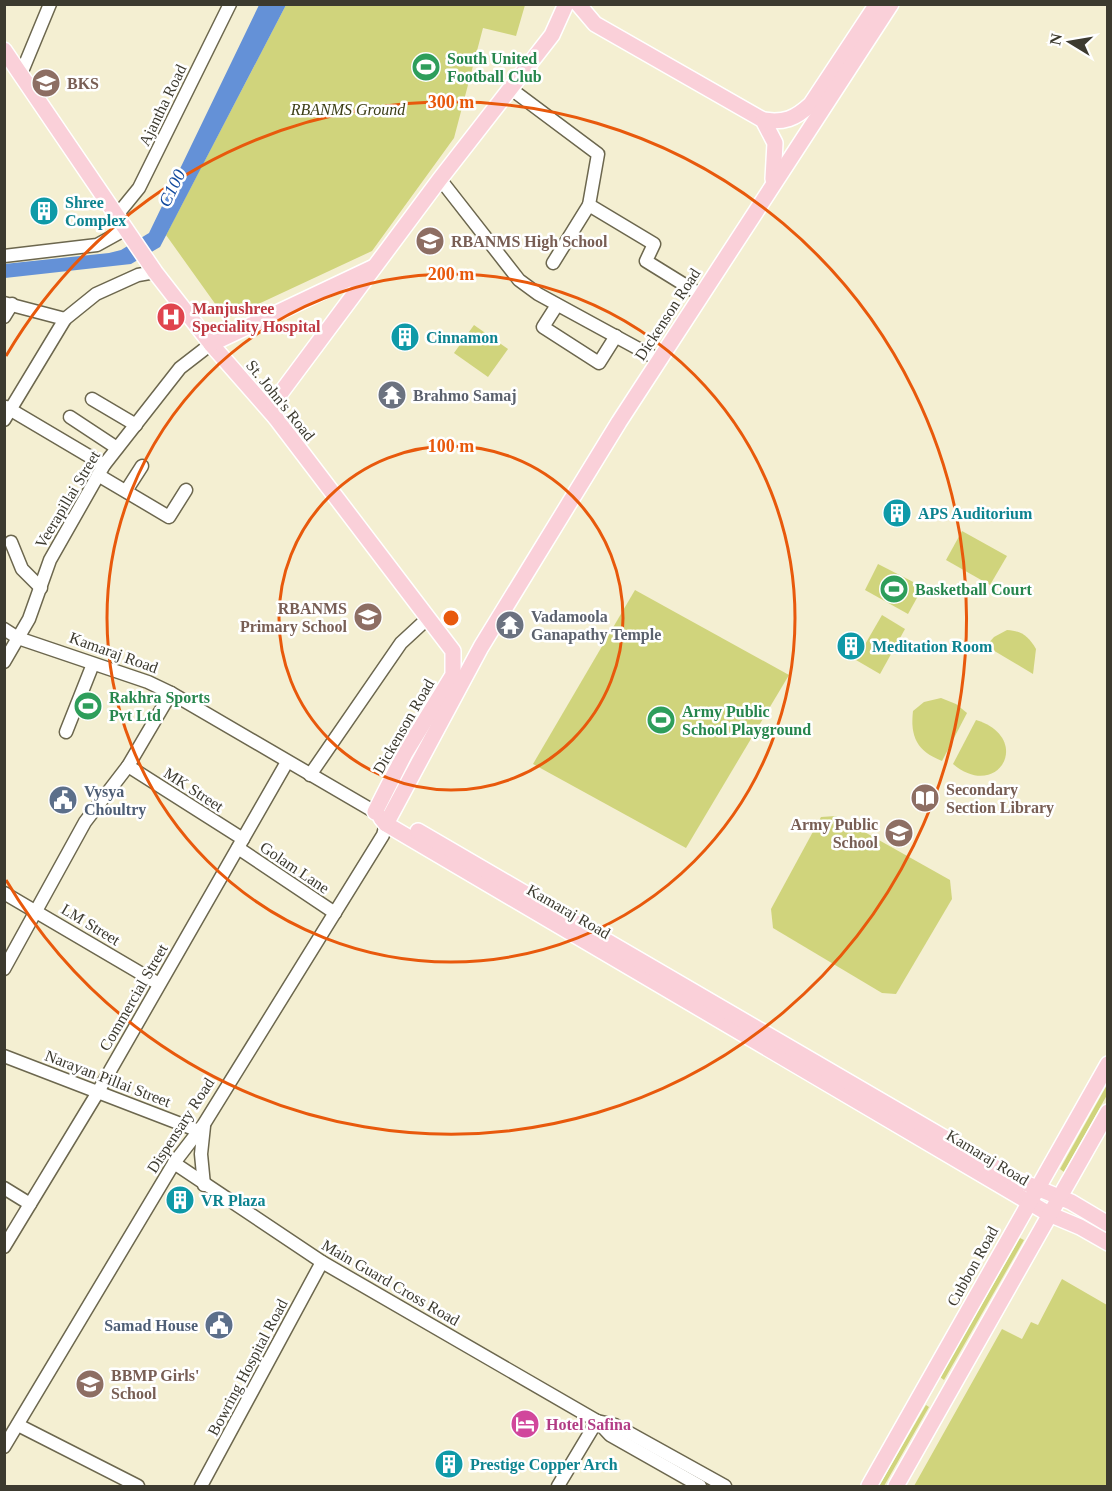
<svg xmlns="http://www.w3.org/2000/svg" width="1112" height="1491" font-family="Georgia,serif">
  <rect width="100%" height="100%" fill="#f4efd2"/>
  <g fill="#d0d47c">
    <path d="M 286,5 L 525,5 L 516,36 L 483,28 L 454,138 L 372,251 L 226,319 L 166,235 Z"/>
    <path d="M 474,325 L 508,349 L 488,377 L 454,353 Z"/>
    <path d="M 962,531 L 1007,556 L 990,585 L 946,560 Z"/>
    <path d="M 878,564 L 923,587 L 908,614 L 865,590 Z"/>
    <path d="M 635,590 L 789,675 L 686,848 L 533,764 Z"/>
    <path d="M 882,615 L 905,629 L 880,674 L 856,660 Z"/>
    <path d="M 1007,630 C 1022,631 1028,636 1036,649 L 1033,674 L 986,646 L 994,637 Z"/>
    <path d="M 941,698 L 956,704 L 967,713 L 942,761 C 917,751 910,737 913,711 L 924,702 Z"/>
    <path d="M 976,720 C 1034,738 998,802 953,764 Z"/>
    <path d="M 836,816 L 950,880 L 952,899 L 896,994 L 882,993 L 773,928 L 771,909 L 821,817 Z"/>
    <path d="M 1107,1085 L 1107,1095 L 1064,1172 L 1060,1169 Z"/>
    <path d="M 1020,1238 L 1024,1240 L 944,1380 L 940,1377 Z"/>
    <path d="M 1062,1279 L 1107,1305 L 1107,1486 L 914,1486 L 1002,1329 L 1022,1339 L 1031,1322 L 1038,1325 Z"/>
    <path d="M 926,1405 L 929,1407 L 884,1486 L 879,1486 Z"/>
  </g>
  <path fill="#6491d7" d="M 259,5 L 286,5 L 160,247 L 131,264 L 5,278 L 4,264 L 109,253 L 121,250 L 149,233 Z"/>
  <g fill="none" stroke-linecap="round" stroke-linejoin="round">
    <g stroke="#6c674e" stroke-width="15">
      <g id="minor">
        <path d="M 21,74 L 50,4"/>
        <path d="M 511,89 L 598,154 L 589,205 L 654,244 L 646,261 L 701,295"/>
        <path d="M 440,179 L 519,280 L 538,294 L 659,360"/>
        <path d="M 117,215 L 139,188 L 230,4"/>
        <path d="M 4,256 L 97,245 L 126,229"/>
        <path d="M 553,263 L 589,205"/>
        <path d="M 4,303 L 65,319"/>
        <path d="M 557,305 L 543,327 L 599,363 L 616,336"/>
        <path d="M 4,317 L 12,304"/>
        <path d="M 92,399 L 136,425"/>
        <path d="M 6,407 L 104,465"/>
        <path d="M 70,417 L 117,448"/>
        <path d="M 4,420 L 65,319 L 96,294 L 138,275 L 155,272"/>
        <path d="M 98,475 L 169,517 L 186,490"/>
        <path d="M 126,491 L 142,466"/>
        <path d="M 11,542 L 22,569 L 41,588"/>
        <path d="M 4,629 L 18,638 L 148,682 L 171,693 L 375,812"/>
        <path d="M 4,662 L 29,619 L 50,560 L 104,465 L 180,368 L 211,344"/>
        <path d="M 66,732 L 93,664"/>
        <path d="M 128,766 L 243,839"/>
        <path d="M 310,775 L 401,643 L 427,619"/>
        <path d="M 238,848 L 335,913"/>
        <path d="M 4,893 L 159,984"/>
        <path d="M 4,969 L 85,822 L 128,766 L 171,693"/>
        <path d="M 4,1056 L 199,1131"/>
        <path d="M 204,1126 L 201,1154 L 204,1185"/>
        <path d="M 174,1163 L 322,1262 L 597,1421 L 615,1425 L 725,1486"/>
        <path d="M 4,1188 L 30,1204"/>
        <path d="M 4,1247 L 95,1097 L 287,762"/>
        <path d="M 597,1421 L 610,1435 L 700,1486"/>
        <path d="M 18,1425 L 138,1486"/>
        <path d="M 4,1447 L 174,1163 L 204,1124 L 383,835 L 386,824"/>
        <path d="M 201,1486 L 322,1262"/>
        <path d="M 558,1486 L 597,1421"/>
      </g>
    </g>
    <g stroke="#fff" stroke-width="18">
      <g id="major">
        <path d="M 578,4 L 595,24 L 763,120 L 775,143 L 773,179"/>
        <path d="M 4,50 L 155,272 L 211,344 L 275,417 L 453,651 L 453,675 L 405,753 L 375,812"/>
        <path d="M 763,120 C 784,123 795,119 811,104 L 877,4"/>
        <path d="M 211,344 L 374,267"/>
        <path d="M 275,417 L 274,402 L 440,179 L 552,35 L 566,4"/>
        <path d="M 381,818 L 386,824 L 1049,1214 L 1080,1227 L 1108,1243"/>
        <path d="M 386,824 L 481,647 L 619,422 L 891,4"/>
        <path d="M 418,831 L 1015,1179 L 1071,1202 L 1108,1224"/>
        <path d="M 869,1486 L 1108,1064"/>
        <path d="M 896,1486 L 1108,1112"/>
      </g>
    </g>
    <use href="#minor" stroke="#fff" stroke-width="12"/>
    <use href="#major" stroke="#fad0d9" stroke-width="15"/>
  </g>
  <g fill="none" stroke="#e8590c" stroke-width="3">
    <circle cx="451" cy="618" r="172"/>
    <circle cx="451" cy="618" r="344"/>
    <path d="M6 356A516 516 0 1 1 6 880"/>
  </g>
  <defs>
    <g id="stadium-disc" transform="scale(1.5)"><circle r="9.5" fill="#2e9e5b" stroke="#fff"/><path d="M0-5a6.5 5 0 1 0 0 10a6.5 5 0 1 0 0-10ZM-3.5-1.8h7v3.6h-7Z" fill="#fff"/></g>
    <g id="school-disc" transform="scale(1.5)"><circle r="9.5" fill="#8d6e63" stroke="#fff"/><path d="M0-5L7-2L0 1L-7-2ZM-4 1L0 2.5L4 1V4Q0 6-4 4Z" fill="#fff"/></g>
    <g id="building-disc" transform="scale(1.5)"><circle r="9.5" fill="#0f9aa8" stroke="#fff"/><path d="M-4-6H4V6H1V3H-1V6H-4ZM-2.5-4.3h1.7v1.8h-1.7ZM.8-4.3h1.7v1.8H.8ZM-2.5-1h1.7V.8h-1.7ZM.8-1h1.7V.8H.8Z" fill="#fff"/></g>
    <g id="hospital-disc" transform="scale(1.5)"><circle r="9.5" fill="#e0444e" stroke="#fff"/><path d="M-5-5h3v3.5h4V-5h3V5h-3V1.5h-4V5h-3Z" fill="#fff"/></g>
    <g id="temple-disc" transform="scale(1.5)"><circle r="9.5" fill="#6b7280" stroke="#fff"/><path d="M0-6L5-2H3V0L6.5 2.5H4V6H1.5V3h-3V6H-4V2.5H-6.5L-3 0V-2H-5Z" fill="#fff"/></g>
    <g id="library-disc" transform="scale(1.5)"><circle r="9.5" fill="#8d6e63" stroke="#fff"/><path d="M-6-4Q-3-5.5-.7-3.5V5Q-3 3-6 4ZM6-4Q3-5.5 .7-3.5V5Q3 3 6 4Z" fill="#fff"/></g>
    <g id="civic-disc" transform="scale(1.5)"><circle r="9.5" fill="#5c6f8a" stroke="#fff"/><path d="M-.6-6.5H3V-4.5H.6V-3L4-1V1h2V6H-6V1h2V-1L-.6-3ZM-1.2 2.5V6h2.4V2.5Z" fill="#fff"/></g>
    <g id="hotel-disc" transform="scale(1.5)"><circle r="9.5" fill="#d1479c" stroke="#fff"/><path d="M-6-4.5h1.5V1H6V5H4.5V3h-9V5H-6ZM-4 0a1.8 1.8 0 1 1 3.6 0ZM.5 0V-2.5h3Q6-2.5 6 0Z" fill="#fff"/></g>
  </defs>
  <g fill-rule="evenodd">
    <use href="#stadium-disc" x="426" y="67"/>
    <use href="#school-disc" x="46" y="83"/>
    <use href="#building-disc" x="44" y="211"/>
    <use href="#school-disc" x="430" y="241"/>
    <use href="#hospital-disc" x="171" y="317"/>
    <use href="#building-disc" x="405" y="337"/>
    <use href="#temple-disc" x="392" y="395"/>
    <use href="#building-disc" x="897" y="513"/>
    <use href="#stadium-disc" x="894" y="589"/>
    <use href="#school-disc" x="368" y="617"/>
    <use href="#temple-disc" x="510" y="625"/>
    <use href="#building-disc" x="851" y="646"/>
    <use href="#stadium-disc" x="88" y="706"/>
    <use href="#stadium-disc" x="661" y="720"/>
    <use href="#library-disc" x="925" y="798"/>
    <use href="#civic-disc" x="63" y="800"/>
    <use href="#school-disc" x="899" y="833"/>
    <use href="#building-disc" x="180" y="1200"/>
    <use href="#civic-disc" x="219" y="1325"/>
    <use href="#school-disc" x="90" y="1384"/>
    <use href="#hotel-disc" x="525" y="1424"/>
    <use href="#building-disc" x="449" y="1464"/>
  </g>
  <g text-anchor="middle" stroke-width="5" stroke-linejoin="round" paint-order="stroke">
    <g font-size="16" font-weight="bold" fill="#27864d" stroke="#fff" text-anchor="start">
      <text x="447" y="64">South United<tspan x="447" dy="18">Football Club</tspan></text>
      <text x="915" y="595">Basketball Court</text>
      <text x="109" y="703">Rakhra Sports<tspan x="109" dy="18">Pvt Ltd</tspan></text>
      <text x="682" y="717">Army Public<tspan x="682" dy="18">School Playground</tspan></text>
    </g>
    <g font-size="16" font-weight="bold" fill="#785e54" stroke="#fff" text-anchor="start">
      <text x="67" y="89">BKS</text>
      <text x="451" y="247">RBANMS High School</text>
      <text x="347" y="614" text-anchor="end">RBANMS<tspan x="347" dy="18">Primary School</tspan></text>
      <text x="946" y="795">Secondary<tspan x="946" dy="18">Section Library</tspan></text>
      <text x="878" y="830" text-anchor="end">Army Public<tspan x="878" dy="18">School</tspan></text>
      <text x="111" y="1381">BBMP Girls'<tspan x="111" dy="18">School</tspan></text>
    </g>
    <g font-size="16" fill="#3c3a2f" stroke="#fff">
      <text transform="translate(162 105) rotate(-64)" y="6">Ajantha Road</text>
      <text transform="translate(667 314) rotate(-57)" y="6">Dickenson Road</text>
      <text transform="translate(281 400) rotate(51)" y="6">St. John's Road</text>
      <text transform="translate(67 499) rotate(-59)" y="6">Veerapillai Street</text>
      <text transform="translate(114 652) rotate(20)" y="6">Kamaraj Road</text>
      <text transform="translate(403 726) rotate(-60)" y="6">Dickenson Road</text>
      <text transform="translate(194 789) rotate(33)" y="6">MK Street</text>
      <text transform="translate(295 867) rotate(34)" y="6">Golam Lane</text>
      <text transform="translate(569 911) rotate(30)" y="6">Kamaraj Road</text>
      <text transform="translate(91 924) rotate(31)" y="6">LM Street</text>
      <text transform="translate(133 997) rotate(-60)" y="6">Commercial Street</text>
      <text transform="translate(108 1078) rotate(21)" y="6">Narayan Pillai Street</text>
      <text transform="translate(180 1125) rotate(-57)" y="6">Dispensary Road</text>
      <text transform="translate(988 1157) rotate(31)" y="6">Kamaraj Road</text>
      <text transform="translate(972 1266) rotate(-61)" y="6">Cubbon Road</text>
      <text transform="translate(391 1282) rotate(30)" y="6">Main Guard Cross Road</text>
      <text transform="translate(247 1367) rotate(-62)" y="6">Bowring Hospital Road</text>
    </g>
    <g font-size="16" font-style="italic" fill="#3b3d15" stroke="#fff">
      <text x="348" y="115">RBANMS Ground</text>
    </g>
    <g font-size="16" font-weight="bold" fill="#0d838f" stroke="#fff" text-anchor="start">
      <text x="65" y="208">Shree<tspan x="65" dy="18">Complex</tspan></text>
      <text x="426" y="343">Cinnamon</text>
      <text x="918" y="519">APS Auditorium</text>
      <text x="872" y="652">Meditation Room</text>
      <text x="201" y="1206">VR Plaza</text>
      <text x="470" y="1470">Prestige Copper Arch</text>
    </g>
    <g font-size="16" font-weight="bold" fill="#be3a42" stroke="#fff" text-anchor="start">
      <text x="192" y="314">Manjushree<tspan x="192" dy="18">Speciality Hospital</tspan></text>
    </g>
    <g font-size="16" font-weight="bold" fill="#5b616d" stroke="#fff" text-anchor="start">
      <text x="413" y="401">Brahmo Samaj</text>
      <text x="531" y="622">Vadamoola<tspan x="531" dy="18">Ganapathy Temple</tspan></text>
    </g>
    <g font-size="16" font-weight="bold" fill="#4e5e75" stroke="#fff" text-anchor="start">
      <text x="84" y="797">Vysya<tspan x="84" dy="18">Choultry</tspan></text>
      <text x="198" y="1331" text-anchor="end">Samad House</text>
    </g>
    <g font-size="16" font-weight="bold" fill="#b23c85" stroke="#fff" text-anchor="start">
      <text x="546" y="1430">Hotel Safina</text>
    </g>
    <g font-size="18" font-style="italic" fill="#10499c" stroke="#fff">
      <text transform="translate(172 188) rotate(-64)" y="6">C100</text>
    </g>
  </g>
  <circle cx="451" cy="618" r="9" fill="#e8590c" stroke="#fff" stroke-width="3"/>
  <g font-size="18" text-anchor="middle" font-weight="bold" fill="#e8590c" stroke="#fff" stroke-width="5" stroke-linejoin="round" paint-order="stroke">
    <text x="451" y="108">300 m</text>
    <text x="451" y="280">200 m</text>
    <text x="451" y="452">100 m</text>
  </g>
  <rect width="1112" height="1491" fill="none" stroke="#3c3a2f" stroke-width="12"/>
  <g transform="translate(1070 42) rotate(281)" stroke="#ffffff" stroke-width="4.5" paint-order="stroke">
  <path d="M0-4.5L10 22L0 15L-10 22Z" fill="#3c3a2f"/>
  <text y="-9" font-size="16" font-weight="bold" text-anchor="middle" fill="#3c3a2f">N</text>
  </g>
</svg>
